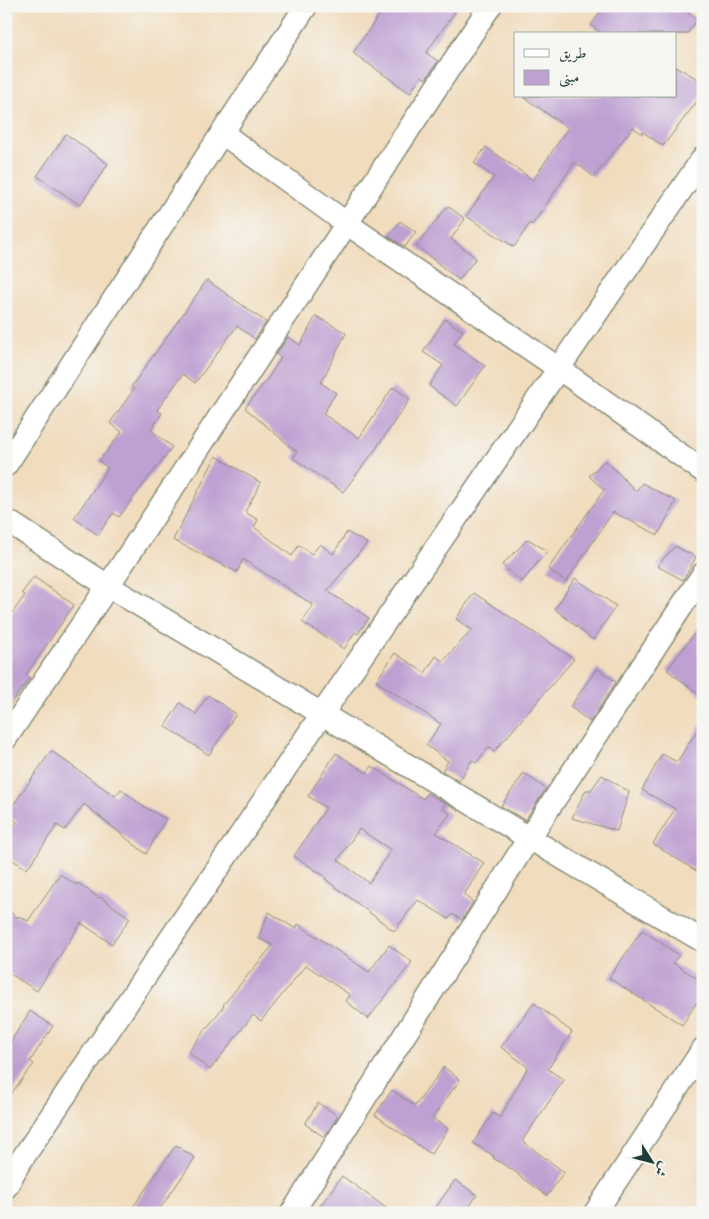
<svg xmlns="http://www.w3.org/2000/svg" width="709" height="1219" font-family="'Gentium Book Plus',Amiri,serif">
  <rect width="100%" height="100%" fill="#f6f6f2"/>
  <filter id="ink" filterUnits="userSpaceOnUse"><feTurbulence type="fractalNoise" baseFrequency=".02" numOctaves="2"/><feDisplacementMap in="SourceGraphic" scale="10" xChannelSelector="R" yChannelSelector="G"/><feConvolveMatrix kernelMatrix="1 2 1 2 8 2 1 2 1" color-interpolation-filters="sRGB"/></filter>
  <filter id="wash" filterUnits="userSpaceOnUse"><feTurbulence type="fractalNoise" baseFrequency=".0096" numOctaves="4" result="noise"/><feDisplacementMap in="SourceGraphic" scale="20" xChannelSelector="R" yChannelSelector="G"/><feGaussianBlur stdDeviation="1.12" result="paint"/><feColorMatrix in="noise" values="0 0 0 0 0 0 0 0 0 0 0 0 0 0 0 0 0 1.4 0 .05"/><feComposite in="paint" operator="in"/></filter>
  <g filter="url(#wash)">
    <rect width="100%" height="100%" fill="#f1dcbd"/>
    <g id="blocks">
      <g fill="#bea0d2" fill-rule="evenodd">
        <path d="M 385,6 L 459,6 L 426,53 L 438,61 L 426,79 L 421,76 L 410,93 L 353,53 Z"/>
        <path d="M 604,6 L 680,6 L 697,20 L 687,34 L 602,34 L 591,25 Z"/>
        <path d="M 675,66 L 703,82 L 703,92 L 700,96 L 701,96 L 663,146 L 643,132 L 642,134 L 633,127 L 594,177 L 575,162 L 532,225 L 530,223 L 514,247 L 466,216 L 494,177 L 474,163 L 486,147 L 533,180 L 568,128 L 522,96 L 675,96 Z"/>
        <path d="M 66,134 L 108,164 L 80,205 L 37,176 Z"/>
        <path d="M 448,206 L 465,219 L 451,239 L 476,258 L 459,280 L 416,246 Z"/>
        <path d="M 400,221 L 416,232 L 405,247 L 388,236 Z"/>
        <path d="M 207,280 L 266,322 L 255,339 L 237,326 L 195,383 L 183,374 L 157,410 L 162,413 L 151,430 L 172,447 L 119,517 L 113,513 L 98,535 L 74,518 L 108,468 L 99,461 L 122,432 L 110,423 L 134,389 L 131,387 Z"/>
        <path d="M 316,316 L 346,333 L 321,383 L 336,393 L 323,414 L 359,438 L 393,387 L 410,399 L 375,450 L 343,492 L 293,458 L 297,452 L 245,408 L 268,378 L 281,358 L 276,354 L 288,337 L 300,345 Z"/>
        <path d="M 445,319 L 463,331 L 454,344 L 485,366 L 457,406 L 429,386 L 443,365 L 423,352 Z"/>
        <path d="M 216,456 L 261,483 L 245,512 L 258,520 L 254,527 L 292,556 L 299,545 L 312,554 L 320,544 L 333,554 L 347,532 L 367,543 L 327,591 L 369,618 L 358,634 L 355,632 L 344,649 L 302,622 L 313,605 L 243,559 L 237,572 L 173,540 Z"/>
        <path d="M 605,460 L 636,491 L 642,483 L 676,501 L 658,535 L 613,512 L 566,582 L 548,569 L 604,490 L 589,476 Z"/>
        <path d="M 528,539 L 547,551 L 522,582 L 502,565 Z"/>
        <path d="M 675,546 L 696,557 L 683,580 L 657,566 Z"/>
        <path d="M 34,577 L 74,605 L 26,675 L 30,678 L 6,710 L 6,622 L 25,595 L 22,593 Z"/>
        <path d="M 575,578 L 616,606 L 593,640 L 555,609 Z"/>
        <path d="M 474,593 L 574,659 L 494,752 L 489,747 L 476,763 L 472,760 L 459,781 L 442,771 L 448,761 L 426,745 L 441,724 L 376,681 L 395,653 L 425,673 L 436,656 L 443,661 L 472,630 L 456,619 Z"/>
        <path d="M 703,622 L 703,697 L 667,670 Z"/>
        <path d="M 597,668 L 616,682 L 590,722 L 570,707 Z"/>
        <path d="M 208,695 L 236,714 L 209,755 L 165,726 L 180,703 L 196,714 Z"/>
        <path d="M 703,721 L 703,875 L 653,844 L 675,809 L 642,790 L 662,754 L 677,762 Z"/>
        <path d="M 51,751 L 115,796 L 121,789 L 141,805 L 166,819 L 146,854 L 84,804 L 65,830 L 57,825 L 27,869 L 6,856 L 6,838 L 17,822 L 7,814 Z"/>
        <path d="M 336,753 L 367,773 L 372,766 L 423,799 L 427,793 L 445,803 L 442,808 L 450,814 L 436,833 L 484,863 L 464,895 L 473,902 L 462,920 L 452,914 L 449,919 L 418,900 L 394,931 L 325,879 L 326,877 L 294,856 L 326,808 L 308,796 ZM 359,829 L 391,850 L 369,883 L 338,860 Z"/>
        <path d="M 524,773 L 546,789 L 525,820 L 501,806 Z"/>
        <path d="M 602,775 L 629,792 L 617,831 L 572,818 L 586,790 L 591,790 Z"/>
        <path d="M 60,874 L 76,885 L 78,883 L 99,898 L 100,897 L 130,918 L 112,944 L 81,923 L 37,991 L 6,971 L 6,909 L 18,918 L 19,916 L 28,921 Z"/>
        <path d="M 269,912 L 296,929 L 298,924 L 369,972 L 389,945 L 412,962 L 368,1019 L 346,1001 L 350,995 L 306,965 L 261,1021 L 253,1015 L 210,1070 L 188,1052 L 224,1006 L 223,1005 L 273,945 L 258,938 Z"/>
        <path d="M 642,930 L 679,955 L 673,963 L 703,982 L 703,993 L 682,1025 L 609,978 Z"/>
        <path d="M 534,1003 L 572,1032 L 548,1069 L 564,1080 L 522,1141 L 564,1172 L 547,1196 L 518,1175 L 519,1174 L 493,1158 L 494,1156 L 473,1143 L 493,1113 L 500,1118 L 528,1067 L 501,1047 Z"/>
        <path d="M 30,1011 L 53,1026 L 30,1061 L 34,1064 L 6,1100 L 6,1049 Z"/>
        <path d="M 444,1067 L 460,1080 L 432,1118 L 448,1129 L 431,1154 L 375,1115 L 392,1090 L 415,1106 Z"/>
        <path d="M 318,1103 L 338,1116 L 324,1137 L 305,1124 Z"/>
        <path d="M 176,1145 L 195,1158 L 157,1213 L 129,1213 Z"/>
        <path d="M 342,1176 L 393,1213 L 315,1213 Z"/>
        <path d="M 455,1180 L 477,1195 L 465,1213 L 432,1213 Z"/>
      </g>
    </g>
  </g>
  <g filter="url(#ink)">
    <use href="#blocks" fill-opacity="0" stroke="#888c78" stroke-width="1"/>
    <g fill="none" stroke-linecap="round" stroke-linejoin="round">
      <g stroke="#888c78" stroke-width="25">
        <g id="street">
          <path d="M 222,133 L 346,223 L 558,368 L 703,471"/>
          <path d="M 6,465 L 222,133 L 306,6"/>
          <path d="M 6,520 L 108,586 L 529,838 L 703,941"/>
          <path d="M 6,738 L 108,586 L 490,6"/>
          <path d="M 6,1187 L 18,1165 L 322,714 L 703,158"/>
          <path d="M 292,1213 L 529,838 L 703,574"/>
          <path d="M 595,1213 L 703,1049"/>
        </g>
      </g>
      <use href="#street" stroke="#fff" stroke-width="22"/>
    </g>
  </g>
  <rect width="709" height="1219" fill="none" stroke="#f6f6f2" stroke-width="25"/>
  <rect x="514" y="32" width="162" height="65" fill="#f6f6f2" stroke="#a0aca6"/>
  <rect x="524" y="49" width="25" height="8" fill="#ffffff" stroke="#a0aca6"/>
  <text x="559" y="58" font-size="15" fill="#1f3d34">طريق</text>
  <rect x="524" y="70" width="25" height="15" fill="#bea0d2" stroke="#a0aca6"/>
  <text x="559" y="82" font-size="15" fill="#1f3d34">مبنى</text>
  <g transform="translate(652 1162) rotate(126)" stroke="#f6f6f2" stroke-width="4" paint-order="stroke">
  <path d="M0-4L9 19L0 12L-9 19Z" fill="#1f3d34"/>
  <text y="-8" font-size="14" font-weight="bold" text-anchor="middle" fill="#1f3d34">ش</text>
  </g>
</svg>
